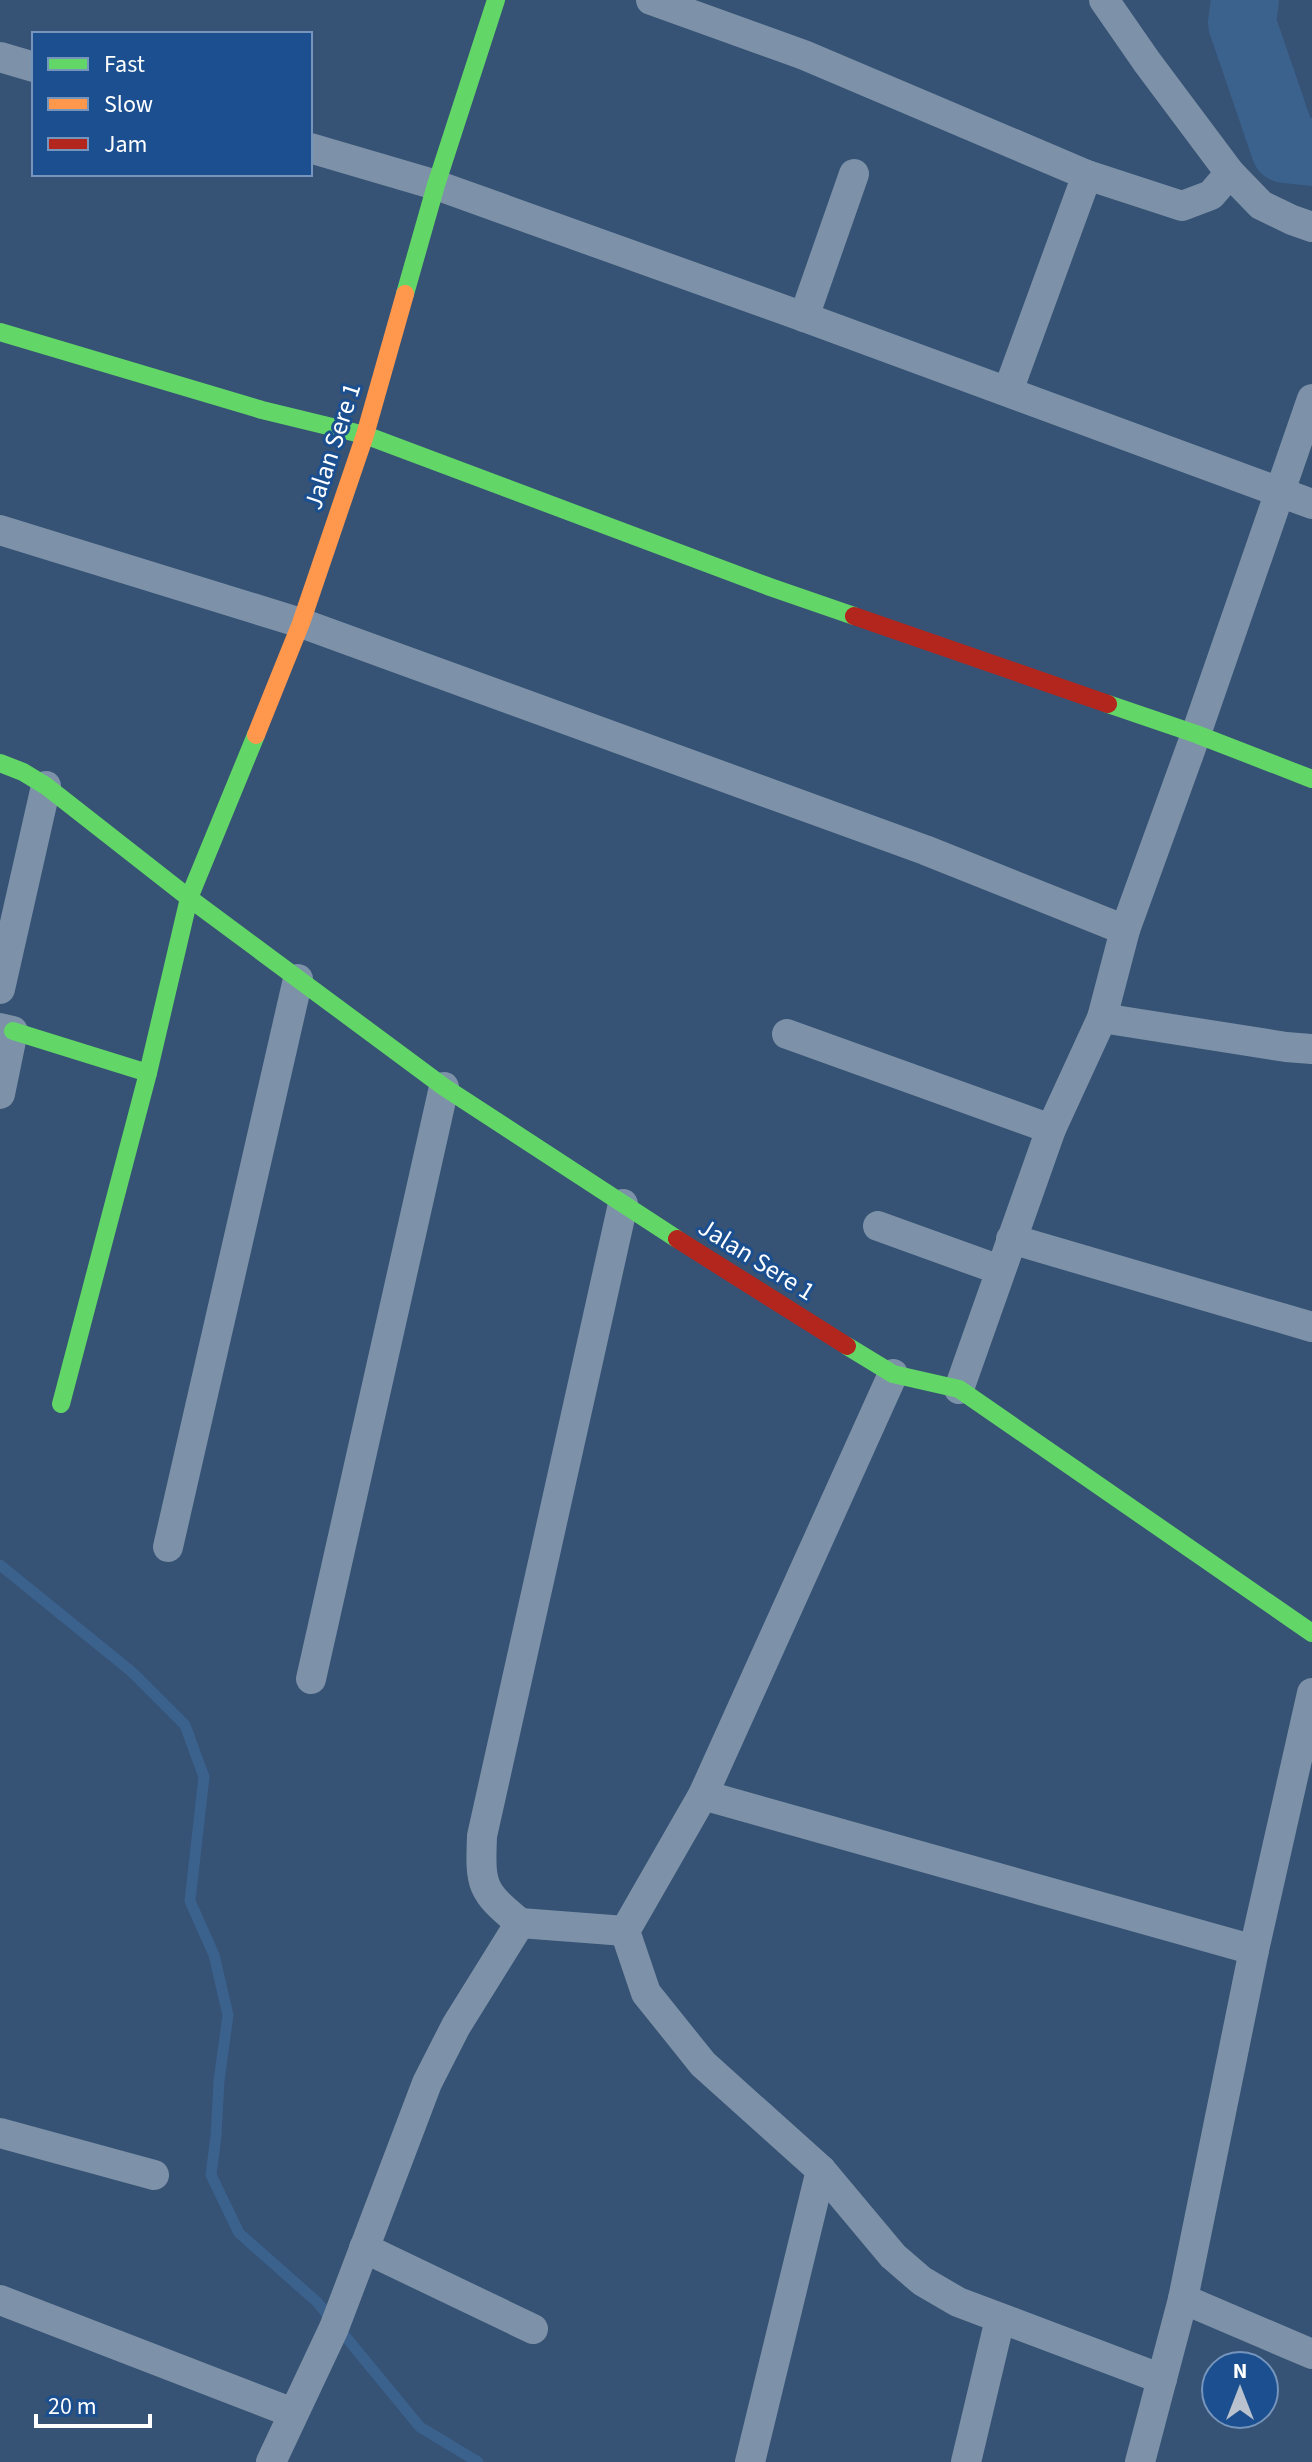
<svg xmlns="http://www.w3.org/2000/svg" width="1312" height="2462" font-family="'Source Sans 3',sans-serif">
  <rect width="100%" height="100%" fill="#365274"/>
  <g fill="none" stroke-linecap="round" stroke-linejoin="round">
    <path stroke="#3b618d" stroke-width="11" d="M 0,1565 L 132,1672 L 185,1725 L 204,1777 L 190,1901 L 214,1955 L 228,2015 L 219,2081 L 216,2136 L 211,2175 L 239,2233 L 317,2302 L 420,2427 L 478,2462"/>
    <path stroke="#3b618d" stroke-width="68" d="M 1245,0 L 1242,23 L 1285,149 L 1312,152"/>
    <g stroke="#7d92a8" stroke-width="30">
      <path d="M 651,0 L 804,55 L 1087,175 L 1182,206 L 1211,195 L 1230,173"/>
      <path d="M 1104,0 L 1147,62 L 1230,173 L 1261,205 L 1292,220 L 1312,227"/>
      <path d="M 0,57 L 34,67"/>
      <path d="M 310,148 L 436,185 L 804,317 L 1312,504"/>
      <path d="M 804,317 L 854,174"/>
      <path d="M 1008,391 L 1087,175"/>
      <path d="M 0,530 L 301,623 L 925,850 L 1125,930"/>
      <path d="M 0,989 L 46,786"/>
      <path d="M 1102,1018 L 1286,1047 L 1312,1049"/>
      <path d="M 0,1028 L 13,1031 L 0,1094"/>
      <path d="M 787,1034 L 1051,1129"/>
      <path d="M 878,1226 L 1000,1270"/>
      <path d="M 1011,1239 L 1312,1327"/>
      <path d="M 893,1374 L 703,1795 L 625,1931 L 646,1993 L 703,2064 L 821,2170 L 893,2256 L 922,2281 L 958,2302 L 1162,2379"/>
      <path d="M 959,1389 L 1051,1129 L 1102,1018 L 1125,930 L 1196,734 L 1312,399"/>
      <path d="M 168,1547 L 298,979"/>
      <path d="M 311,1679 L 444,1087"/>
      <path d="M 703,1795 L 1254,1950"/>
      <path d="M 520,1923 C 481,1891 480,1886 482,1836 L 623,1204"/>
      <path d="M 0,2133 L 154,2175"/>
      <path d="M 364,2248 L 533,2329"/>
      <path d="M 1183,2299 L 1312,2354"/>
      <path d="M 0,2300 L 293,2413"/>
      <path d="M 271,2462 L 334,2328 L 427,2083 L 456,2026 L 520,1923 L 625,1931"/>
      <path d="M 750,2462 L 821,2170"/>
      <path d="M 966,2462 L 1000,2319"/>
      <path d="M 1140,2462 L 1183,2299 L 1254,1950 L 1312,1693"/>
    </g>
    <g stroke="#63d668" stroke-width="18">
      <path d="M 405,294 L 436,185 L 496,0"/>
      <path d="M 0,332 L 262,410 L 365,435 L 770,587 L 854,616"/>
      <path d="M 1108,704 L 1196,734 L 1312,779"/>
      <path d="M 0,763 L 23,772 L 46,786 L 189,898 L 444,1087 L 677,1239"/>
      <path d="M 13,1031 L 148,1073"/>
      <path d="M 847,1346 L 893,1374 L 959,1389 L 1312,1633"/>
      <path d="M 61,1404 L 148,1073 L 189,898 L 256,735"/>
    </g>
    <path stroke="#ff974d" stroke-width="18" d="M 256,735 L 301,623 L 365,435 L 405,294"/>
    <g stroke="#b3261e" stroke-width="18">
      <path d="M 854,616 L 1108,704"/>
      <path d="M 677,1239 L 847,1346"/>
    </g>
  </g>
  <g text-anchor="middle" stroke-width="6" stroke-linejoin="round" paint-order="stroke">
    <g font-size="26" fill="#fff" stroke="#1b4f8f">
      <text transform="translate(332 446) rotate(-72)" y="9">Jalan Sere 1</text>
      <text transform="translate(757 1259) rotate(32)" y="9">Jalan Sere 1</text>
    </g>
  </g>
  <rect x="32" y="32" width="280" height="144" fill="#1b4f8f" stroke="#7695bc" stroke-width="2"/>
  <rect x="48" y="58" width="40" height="12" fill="#63d668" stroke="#7695bc" stroke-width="2"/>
  <text x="104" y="72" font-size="24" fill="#ffffff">Fast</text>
  <rect x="48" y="98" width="40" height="12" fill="#ff974d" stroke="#7695bc" stroke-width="2"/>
  <text x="104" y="112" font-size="24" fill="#ffffff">Slow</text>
  <rect x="48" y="138" width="40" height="12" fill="#b3261e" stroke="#7695bc" stroke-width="2"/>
  <text x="104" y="152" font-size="24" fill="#ffffff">Jam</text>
  <g transform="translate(1240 2390)"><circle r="38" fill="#1b4f8f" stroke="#7695bc" stroke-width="2"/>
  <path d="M0-6L14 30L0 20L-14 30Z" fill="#b9c2ce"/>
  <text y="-12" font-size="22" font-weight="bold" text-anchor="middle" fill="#ffffff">N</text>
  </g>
  <path d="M36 2414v12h114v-12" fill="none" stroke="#ffffff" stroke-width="4"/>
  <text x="48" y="2414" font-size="24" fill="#ffffff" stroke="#1b4f8f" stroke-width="6" paint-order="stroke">20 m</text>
</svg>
